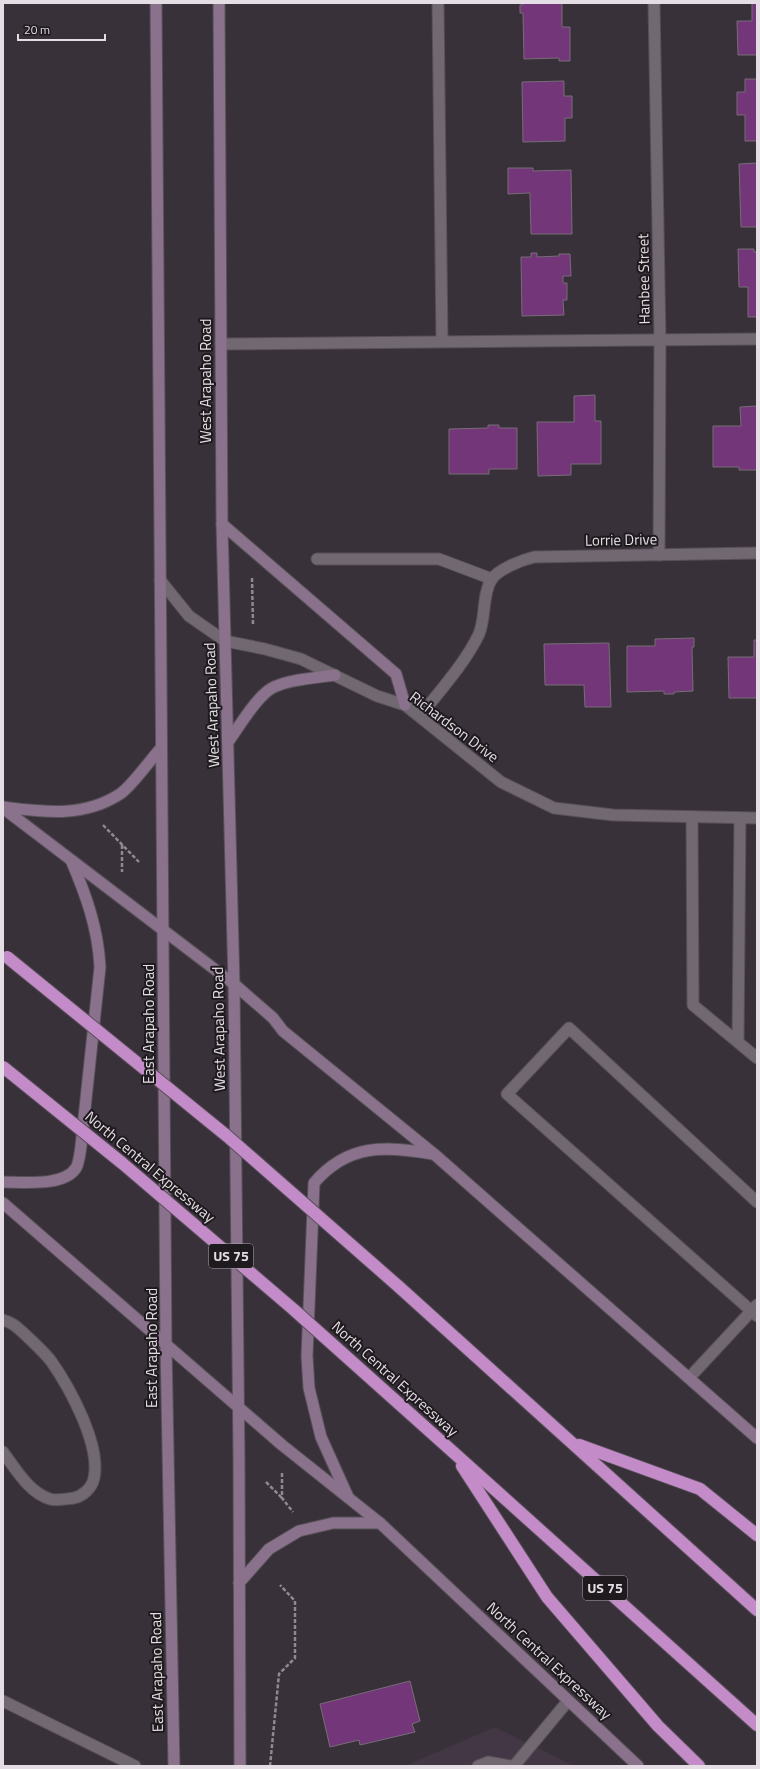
<svg xmlns="http://www.w3.org/2000/svg" width="760" height="1769" font-family="'Titillium Web',sans-serif">
  <rect width="100%" height="100%" fill="#39313a"/>
  <path fill="#433645" d="M 495,1727 L 574,1766 L 405,1766 Z"/>
  <g fill="#723679" stroke="#776d77">
    <path d="M 523,3 L 562,3 L 562,27 L 570,27 L 570,61 L 559,61 L 559,58 L 524,59 L 523,13 L 520,13 L 520,5 L 523,5 Z"/>
    <path d="M 752,3 L 757,3 L 757,55 L 738,55 L 737,21 L 752,21 Z"/>
    <path d="M 745,79 L 757,79 L 757,141 L 745,141 L 745,115 L 737,115 L 737,92 L 745,92 Z"/>
    <path d="M 564,81 L 564,96 L 572,96 L 572,118 L 565,118 L 565,141 L 523,142 L 522,82 Z"/>
    <path d="M 757,163 L 757,227 L 741,227 L 739,164 Z"/>
    <path d="M 508,168 L 533,168 L 533,171 L 571,170 L 572,234 L 531,234 L 530,193 L 508,194 Z"/>
    <path d="M 738,249 L 754,249 L 754,252 L 757,252 L 757,317 L 748,317 L 748,287 L 739,287 Z"/>
    <path d="M 531,253 L 537,253 L 537,257 L 559,256 L 559,254 L 570,254 L 571,276 L 563,276 L 563,283 L 567,283 L 567,300 L 563,300 L 564,315 L 522,316 L 521,257 L 531,257 Z"/>
    <path d="M 595,395 L 595,421 L 601,421 L 601,464 L 571,464 L 571,475 L 538,476 L 537,422 L 574,422 L 574,396 Z"/>
    <path d="M 757,406 L 757,470 L 739,470 L 739,467 L 713,467 L 713,426 L 741,426 L 740,407 Z"/>
    <path d="M 488,425 L 499,425 L 499,428 L 517,428 L 517,469 L 489,469 L 489,474 L 449,474 L 449,429 L 488,428 Z"/>
    <path d="M 694,638 L 694,647 L 692,647 L 693,691 L 674,692 L 674,694 L 664,694 L 664,691 L 627,692 L 627,646 L 655,646 L 655,639 Z"/>
    <path d="M 754,640 L 757,640 L 757,698 L 729,698 L 728,657 L 754,657 Z"/>
    <path d="M 609,643 L 611,707 L 585,707 L 584,685 L 545,685 L 544,644 Z"/>
    <path d="M 410,1681 L 420,1721 L 412,1724 L 415,1732 L 360,1745 L 359,1740 L 330,1747 L 320,1704 Z"/>
  </g>
  <g fill="none" stroke-linecap="round" stroke-linejoin="round">
    <g stroke="#575058" stroke-width="13">
      <g id="service">
        <path d="M 438,3 L 442,341"/>
        <path d="M 221,344 L 757,339"/>
        <path d="M 692,817 L 693,1005 L 757,1058"/>
        <path d="M 738,1041 L 740,818"/>
        <path d="M 757,1202 L 569,1028 L 507,1094 L 757,1316"/>
        <path d="M 3,1320 C 7,1321 11,1323 14,1325 C 21,1330 46,1354 51,1361 C 70,1388 101,1445 94,1478 C 92,1488 83,1496 74,1498 C 66,1499 57,1501 50,1499 C 29,1493 15,1468 3,1452"/>
        <path d="M 689,1378 L 757,1305"/>
        <path d="M 3,1701 L 135,1766"/>
        <path d="M 478,1766 L 488,1762 L 511,1766"/>
        <path d="M 514,1766 L 568,1701"/>
      </g>
    </g>
    <g stroke="#575058" stroke-width="13">
      <g id="minor">
        <path d="M 654,3 L 660,340 L 659,555"/>
        <path d="M 317,559 L 439,559 L 492,579"/>
        <path d="M 420,716 C 439,692 466,662 479,634 C 486,617 482,596 491,580 C 498,569 522,560 534,557 L 757,553"/>
      </g>
    </g>
    <g stroke="#575058" stroke-width="13">
      <path id="tertiary" d="M 160,580 L 189,616 L 225,641 L 265,649 L 301,659 L 377,696 L 405,705 L 501,782 L 554,808 L 613,815 L 757,818"/>
    </g>
    <g stroke="#575058" stroke-width="13">
      <g id="secondary">
        <path d="M 156,3 L 166,1345 L 174,1766"/>
        <path d="M 219,3 L 222,524 L 234,984 L 239,1458 L 240,1766"/>
        <path d="M 222,524 L 396,674 L 405,705"/>
        <path d="M 228,742 C 239,727 258,694 274,687 C 292,679 315,678 335,675"/>
        <path d="M 3,807 C 44,812 83,818 120,794 C 131,787 151,759 161,748"/>
        <path d="M 3,808 L 234,984 L 273,1018 L 283,1031 L 434,1154 L 757,1438"/>
        <path d="M 3,1182 C 22,1182 64,1187 76,1168 C 79,1163 80,1153 81,1146 L 100,967 C 98,928 86,895 71,860"/>
        <path d="M 3,1203 L 282,1445 L 380,1523 L 638,1766"/>
        <path d="M 348,1497 L 321,1437 L 309,1388 L 307,1356 L 314,1183 C 348,1143 386,1146 433,1154"/>
        <path d="M 239,1583 L 269,1549 L 299,1531 L 333,1523 L 380,1523"/>
      </g>
    </g>
    <g stroke="#575058" stroke-width="14">
      <g id="motorway">
        <path d="M 398,1286 L 757,1610"/>
        <path d="M 579,1445 L 700,1489 L 757,1535"/>
        <path d="M 453,1452 L 757,1725"/>
        <path d="M 462,1466 L 547,1597 L 658,1726 L 699,1766"/>
      </g>
    </g>
    <g stroke="#908991" stroke-width="2.5" stroke-dasharray="4 2" stroke-linecap="butt">
      <path d="M 252,578 L 253,625"/>
      <path d="M 103,825 L 139,862"/>
      <path d="M 122,845 L 122,872"/>
      <path d="M 282,1473 L 282,1498 L 293,1512"/>
      <path d="M 266,1482 L 282,1498"/>
      <path d="M 270,1766 L 279,1674 L 295,1658 L 295,1601 L 280,1585"/>
    </g>
    <use href="#service" stroke="#716872" stroke-width="11"/>
    <use href="#minor" stroke="#716872" stroke-width="11"/>
    <use href="#tertiary" stroke="#716872" stroke-width="11"/>
    <use href="#secondary" stroke="#8a728c" stroke-width="11"/>
    <use href="#motorway" stroke="#c48bc9" stroke-width="12"/>
    <g stroke="#575058" stroke-width="14" stroke-linecap="butt">
      <g id="motorway-bridge">
        <path d="M 7,957 L 227,1136 L 398,1286"/>
        <path d="M 3,1067 L 122,1163 L 293,1309 L 453,1452"/>
      </g>
    </g>
    <use href="#motorway-bridge" stroke="#c48bc9" stroke-width="12"/>
  </g>
  <g text-anchor="middle" stroke-width="4" stroke-linejoin="round" paint-order="stroke">
    <g fill="#1e1a1e" stroke="#a9a3a9" stroke-width="1">
      <rect x="209" y="1244" width="44" height="24" rx="3"/>
      <rect x="583" y="1576" width="44" height="24" rx="3"/>
    </g>
    <g font-size="14" font-weight="bold" fill="#e4dee4">
      <text x="231" y="1261">US 75</text>
      <text x="605" y="1593">US 75</text>
    </g>
    <g font-size="15" fill="#e4dee4" stroke="#1e1a1e">
      <text transform="translate(644 279) rotate(-91)" y="5">Hanbee Street</text>
      <text transform="translate(206 381) rotate(-90)" y="5">West Arapaho Road</text>
      <text transform="translate(621 540) rotate(-1)" y="5">Lorrie Drive</text>
      <text transform="translate(212 705) rotate(-92)" y="5">West Arapaho Road</text>
      <text transform="translate(454 727) rotate(37)" y="5">Richardson Drive</text>
      <text transform="translate(149 1024) rotate(-90)" y="5">East Arapaho Road</text>
      <text transform="translate(219 1029) rotate(-91)" y="5">West Arapaho Road</text>
      <text transform="translate(150 1167) rotate(40)" y="5">North Central Expressway</text>
      <text transform="translate(152 1348) rotate(-90)" y="5">East Arapaho Road</text>
      <text transform="translate(395 1379) rotate(42)" y="5">North Central Expressway</text>
      <text transform="translate(549 1661) rotate(43)" y="5">North Central Expressway</text>
      <text transform="translate(157 1672) rotate(-91)" y="5">East Arapaho Road</text>
    </g>
  </g>
  <rect width="760" height="1769" fill="none" stroke="#e4dee4" stroke-width="8"/>
  <path d="M18 34v6h87v-6" fill="none" stroke="#e4dee4" stroke-width="2"/>
  <text x="24" y="34" font-size="12" fill="#e4dee4" stroke="#1e1a1e" stroke-width="3" paint-order="stroke">20 m</text>
</svg>
